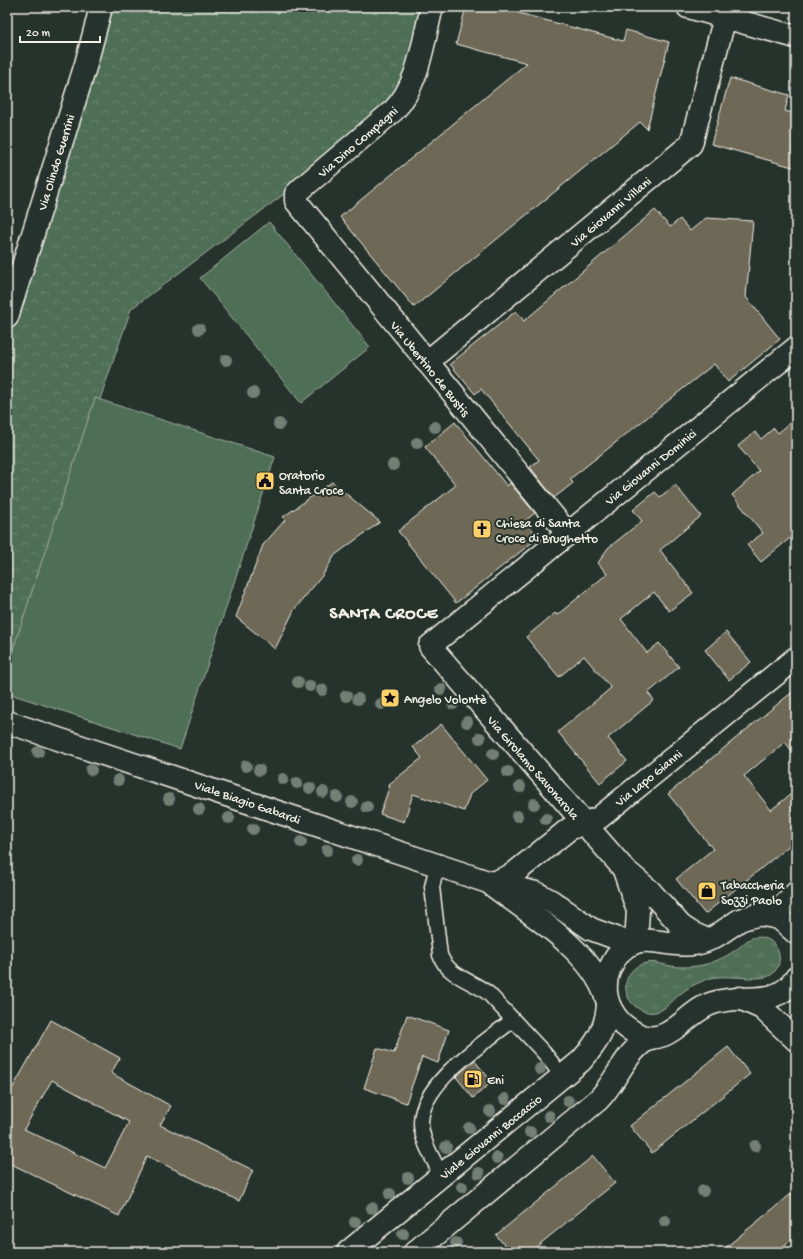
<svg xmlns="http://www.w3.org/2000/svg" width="803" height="1259" font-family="'Gochi Hand',sans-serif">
  <defs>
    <pattern id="grass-tufts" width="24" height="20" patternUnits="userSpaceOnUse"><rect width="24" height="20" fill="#4f6e57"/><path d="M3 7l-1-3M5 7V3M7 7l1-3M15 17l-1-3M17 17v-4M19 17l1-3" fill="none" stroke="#69836f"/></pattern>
    <pattern id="forest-crowns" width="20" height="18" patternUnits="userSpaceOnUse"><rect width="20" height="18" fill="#4f6e57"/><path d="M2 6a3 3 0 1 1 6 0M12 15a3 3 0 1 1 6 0" fill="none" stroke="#69836f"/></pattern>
  </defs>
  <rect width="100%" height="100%" fill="#26332d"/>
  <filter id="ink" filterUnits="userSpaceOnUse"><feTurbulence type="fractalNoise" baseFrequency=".025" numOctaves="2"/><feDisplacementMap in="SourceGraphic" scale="8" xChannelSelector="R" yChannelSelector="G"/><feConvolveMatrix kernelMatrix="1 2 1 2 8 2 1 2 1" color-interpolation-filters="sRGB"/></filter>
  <g filter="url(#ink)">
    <path fill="url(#grass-tufts)" stroke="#a2b0a0" d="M 757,937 C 777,936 788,962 771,975 C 760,982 729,974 711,978 C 702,981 692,985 684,991 C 676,996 671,1004 663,1009 C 651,1017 634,1010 628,997 C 621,982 631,965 647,963 C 655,961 663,965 671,966 C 683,968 697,967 710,963 C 719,960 729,955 737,949 C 744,944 747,938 757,937 Z"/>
    <path fill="url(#forest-crowns)" stroke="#a2b0a0" d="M 112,7 L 424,7 L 400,89 L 380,122 L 131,309 L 7,670 L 7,337 Z"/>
    <g fill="#4f6e57" stroke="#a2b0a0">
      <path d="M 269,222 L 370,347 L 301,403 L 200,278 Z"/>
      <path d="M 95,398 L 275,457 L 180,749 L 7,693 L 7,668 Z"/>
    </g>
    <g fill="#6e6856" stroke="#f4f1e8" fill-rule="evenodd">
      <path d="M 466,7 L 496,7 L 623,41 L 626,30 L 669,42 L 647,129 L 640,122 L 414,307 L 340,217 L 527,63 L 456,44 Z"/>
      <path d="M 730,78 L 789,95 L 785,111 L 796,114 L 796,168 L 711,144 Z"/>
      <path d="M 655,210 L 670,227 L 680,219 L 690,231 L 706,218 L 753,221 L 746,297 L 780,339 L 728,382 L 714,364 L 570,479 L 573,483 L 554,498 L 530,467 L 539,460 L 481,389 L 475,394 L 450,364 L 516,311 L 524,321 Z"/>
      <path d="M 796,418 L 796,533 L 761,562 L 747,545 L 763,533 L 732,495 L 759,471 L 738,446 L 755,432 L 761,439 L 774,428 L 778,433 Z"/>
      <path d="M 455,422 L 507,486 L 510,483 L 535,513 L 525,521 L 539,537 L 456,603 L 398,531 L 456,485 L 425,447 Z"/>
      <path d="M 332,482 L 380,522 L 335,555 L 322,576 L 294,610 L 275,649 L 236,617 L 263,545 L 285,520 L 283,517 Z"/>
      <path d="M 675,485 L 701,516 L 660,550 L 693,593 L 669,611 L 654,592 L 621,619 L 647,653 L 659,643 L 679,667 L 648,693 L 654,700 L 608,738 L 627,761 L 600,783 L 558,732 L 611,688 L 584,656 L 559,677 L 526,637 L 555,613 L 557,615 L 607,574 L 598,563 L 608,548 L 642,521 L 633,510 L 655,492 L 660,497 Z"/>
      <path d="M 726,632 L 751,662 L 729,680 L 705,650 Z"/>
      <path d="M 796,689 L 796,756 L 785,742 L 744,776 L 771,810 L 796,790 L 796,840 L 705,914 L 676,879 L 713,849 L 668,794 Z"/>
      <path d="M 441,724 L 487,780 L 470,794 L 464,811 L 413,794 L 404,822 L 380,814 L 390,785 L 388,785 L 422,758 L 413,747 Z"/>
      <path d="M 407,1015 L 449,1030 L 438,1063 L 422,1057 L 406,1103 L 364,1088 L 377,1048 L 394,1053 Z"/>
      <path d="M 51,1020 L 120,1058 L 111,1073 L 171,1106 L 160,1125 L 253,1170 L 239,1201 L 147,1156 L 119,1216 L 7,1162 L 7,1098 ZM 52,1080 L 129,1122 L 105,1168 L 24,1129 Z"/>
      <path d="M 728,1047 L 750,1074 L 652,1153 L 630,1126 Z"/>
      <path d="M 474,1060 L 492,1082 L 473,1098 L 456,1077 Z"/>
      <path d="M 593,1156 L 615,1183 L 530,1252 L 510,1252 L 496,1235 Z"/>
      <path d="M 796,1190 L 796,1236 L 776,1252 L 720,1252 Z"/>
    </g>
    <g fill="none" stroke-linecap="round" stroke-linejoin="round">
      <g stroke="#f4f1e8" stroke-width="17">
        <g id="lane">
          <path d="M 437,865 L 432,887 L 440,955 C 448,977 472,980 489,994 L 545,1054 L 563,1077"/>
          <path d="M 441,1175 C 434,1160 422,1142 421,1124 C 420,1083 484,1043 513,1020"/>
        </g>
      </g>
      <g stroke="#f4f1e8" stroke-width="25">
        <g id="street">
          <path d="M 432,7 C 423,41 419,85 394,110 L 300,190 L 296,194 L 296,201 L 568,534"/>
          <path d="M 688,7 L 796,37"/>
          <path d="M 7,317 L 86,64 L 101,7"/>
          <path d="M 427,362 L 691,144 L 725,17"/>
          <path d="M 624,870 L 638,911 L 636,942"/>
          <path d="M 493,883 L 512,875 L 569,829 L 599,818 L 796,658"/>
          <path d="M 707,940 L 690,932 L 681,926 L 650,891 L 624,869 L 430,646 L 796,348"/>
          <path d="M 740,998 L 762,1008 L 796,1040"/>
        </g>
      </g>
      <g stroke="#f4f1e8" stroke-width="25">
        <g id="secondary">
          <path d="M 7,722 L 437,865 L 488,882 L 536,893 L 551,901 L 591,929 L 632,944"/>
          <path d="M 492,885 C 529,913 592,951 606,997"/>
          <path d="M 796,893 C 791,898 787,904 780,908 C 768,915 753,914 740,920 C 725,929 713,941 695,944 C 662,949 631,922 610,968 C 603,983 605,1001 614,1014 C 619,1023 628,1029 637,1034 C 669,1049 686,1011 713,1003 C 744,992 775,1010 796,978"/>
          <path d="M 758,914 L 779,918 L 796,933"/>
          <path d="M 348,1252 L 581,1061 C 597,1043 607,1028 608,1003"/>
          <path d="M 415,1252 L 598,1100 C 617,1081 626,1050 650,1038"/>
        </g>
      </g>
      <use href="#lane" stroke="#26332d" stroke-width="14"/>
      <use href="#street" stroke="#26332d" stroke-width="22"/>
      <use href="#secondary" stroke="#26332d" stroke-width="22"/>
    </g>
    <g fill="#737f74">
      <circle cx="199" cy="329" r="6"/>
      <circle cx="226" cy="360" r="6"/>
      <circle cx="253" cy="393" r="6"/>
      <circle cx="279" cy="424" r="6"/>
      <circle cx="435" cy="427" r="6"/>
      <circle cx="417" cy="443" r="6"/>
      <circle cx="393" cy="465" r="6"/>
      <circle cx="298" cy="682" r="6"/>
      <circle cx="310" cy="686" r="6"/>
      <circle cx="441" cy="689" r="6"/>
      <circle cx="322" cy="690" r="6"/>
      <circle cx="346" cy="696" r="6"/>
      <circle cx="358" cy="699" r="6"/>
      <circle cx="381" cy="704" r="6"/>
      <circle cx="453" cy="704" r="6"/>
      <circle cx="467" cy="722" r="6"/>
      <circle cx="480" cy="738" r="6"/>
      <circle cx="38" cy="752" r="6"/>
      <circle cx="493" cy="754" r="6"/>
      <circle cx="246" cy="766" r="6"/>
      <circle cx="91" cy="770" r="6"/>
      <circle cx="259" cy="770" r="6"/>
      <circle cx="508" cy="772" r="6"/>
      <circle cx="283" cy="779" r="6"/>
      <circle cx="118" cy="780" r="6"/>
      <circle cx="297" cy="783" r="6"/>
      <circle cx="520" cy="787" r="6"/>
      <circle cx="310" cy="788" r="6"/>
      <circle cx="323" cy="792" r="6"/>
      <circle cx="337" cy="797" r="6"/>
      <circle cx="169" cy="799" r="6"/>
      <circle cx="352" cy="802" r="6"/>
      <circle cx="534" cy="804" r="6"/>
      <circle cx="367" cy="807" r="6"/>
      <circle cx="199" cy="809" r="6"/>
      <circle cx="517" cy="816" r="6"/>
      <circle cx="229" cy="818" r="6"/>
      <circle cx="546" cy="819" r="6"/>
      <circle cx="253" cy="829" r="6"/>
      <circle cx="301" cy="842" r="6"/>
      <circle cx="327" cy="850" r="6"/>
      <circle cx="357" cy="860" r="6"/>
      <circle cx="540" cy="1069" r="6"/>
      <circle cx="505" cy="1099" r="6"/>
      <circle cx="568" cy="1101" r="6"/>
      <circle cx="490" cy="1111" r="6"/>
      <circle cx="549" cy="1116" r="6"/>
      <circle cx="469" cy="1128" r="6"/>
      <circle cx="530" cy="1132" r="6"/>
      <circle cx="755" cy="1146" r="6"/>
      <circle cx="446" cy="1147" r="6"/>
      <circle cx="497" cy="1158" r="6"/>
      <circle cx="479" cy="1173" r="6"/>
      <circle cx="408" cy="1178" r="6"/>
      <circle cx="462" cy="1187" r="6"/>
      <circle cx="703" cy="1191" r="6"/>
      <circle cx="390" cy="1194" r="6"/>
      <circle cx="372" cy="1208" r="6"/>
      <circle cx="665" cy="1221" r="6"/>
      <circle cx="355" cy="1222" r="6"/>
      <circle cx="403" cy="1234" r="6"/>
      <circle cx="456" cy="1243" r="6"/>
    </g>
  </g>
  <defs>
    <g id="civic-square" transform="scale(1)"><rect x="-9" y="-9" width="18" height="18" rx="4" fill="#ffd166" stroke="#26332d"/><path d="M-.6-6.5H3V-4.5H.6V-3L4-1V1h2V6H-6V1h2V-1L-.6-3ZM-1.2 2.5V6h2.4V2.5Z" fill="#111"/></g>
    <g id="church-square" transform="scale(1)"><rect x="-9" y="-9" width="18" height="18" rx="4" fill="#ffd166" stroke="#26332d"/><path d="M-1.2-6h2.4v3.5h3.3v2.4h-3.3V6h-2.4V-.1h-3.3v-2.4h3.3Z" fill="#111"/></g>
    <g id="sight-square" transform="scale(1)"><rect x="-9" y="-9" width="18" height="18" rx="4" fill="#ffd166" stroke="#26332d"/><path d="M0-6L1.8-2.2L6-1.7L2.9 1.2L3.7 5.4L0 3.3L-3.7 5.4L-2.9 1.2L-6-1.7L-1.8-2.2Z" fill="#111"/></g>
    <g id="shop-square" transform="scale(1)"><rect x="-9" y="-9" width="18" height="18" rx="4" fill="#ffd166" stroke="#26332d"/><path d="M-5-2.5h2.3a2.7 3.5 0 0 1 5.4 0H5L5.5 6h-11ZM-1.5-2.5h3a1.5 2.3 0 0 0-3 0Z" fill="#111"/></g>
    <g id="fuel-square" transform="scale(1)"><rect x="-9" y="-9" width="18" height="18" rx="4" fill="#ffd166" stroke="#26332d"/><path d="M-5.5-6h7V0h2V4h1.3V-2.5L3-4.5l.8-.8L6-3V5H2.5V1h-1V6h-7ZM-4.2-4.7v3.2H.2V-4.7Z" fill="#111"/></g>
  </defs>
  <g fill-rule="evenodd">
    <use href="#civic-square" x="265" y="481"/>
    <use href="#church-square" x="482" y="529"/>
    <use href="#sight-square" x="390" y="698"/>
    <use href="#shop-square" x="707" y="891"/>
    <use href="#fuel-square" x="473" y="1079"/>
  </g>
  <g text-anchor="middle" stroke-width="4" stroke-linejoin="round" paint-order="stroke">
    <g font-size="13" fill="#f4f1e8" stroke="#26332d">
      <text transform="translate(357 141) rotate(-41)" y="5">Via Dino Compagni</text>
      <text transform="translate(55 162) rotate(-73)" y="5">Via Olindo Guerrini</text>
      <text transform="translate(610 211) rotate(-40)" y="5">Via Giovanni Villani</text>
      <text transform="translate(431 368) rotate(51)" y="5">Via Ubertino de Bustis</text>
      <text transform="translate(650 466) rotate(-39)" y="5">Via Giovanni Dominici</text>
      <text transform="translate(534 767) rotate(49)" y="5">Via Girolamo Savonarola</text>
      <text transform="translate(648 777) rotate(-39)" y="5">Via Lapo Gianni</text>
      <text transform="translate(248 801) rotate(19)" y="5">Viale Biagio Gabardi</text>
      <text transform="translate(490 1136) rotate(-39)" y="5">Viale Giovanni Boccaccio</text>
    </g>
    <g font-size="13" fill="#f4f1e8" stroke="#26332d" text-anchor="start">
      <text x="279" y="479">Oratorio<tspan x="279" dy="15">Santa Croce</tspan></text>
      <text x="496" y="527">Chiesa di Santa<tspan x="496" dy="15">Croce di Brughetto</tspan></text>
      <text x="404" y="703">Angelo Volontè</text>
      <text x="721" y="889">Tabaccheria<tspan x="721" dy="15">Sozzi Paolo</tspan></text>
      <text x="487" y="1084">Eni</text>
    </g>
    <g font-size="17" font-weight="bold" letter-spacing="1" fill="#f4f1e8" stroke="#26332d">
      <text x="384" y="618">SANTA CROCE</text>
    </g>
  </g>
  <rect width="803" height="1259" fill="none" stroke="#26332d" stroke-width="24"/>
  <rect x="12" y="12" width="779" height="1235" fill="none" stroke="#f4f1e8" stroke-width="1.5" filter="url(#ink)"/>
  <path d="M20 36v6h80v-6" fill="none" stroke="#f4f1e8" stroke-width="2"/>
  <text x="26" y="36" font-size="12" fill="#f4f1e8" stroke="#26332d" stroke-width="3" paint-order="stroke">20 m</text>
</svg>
